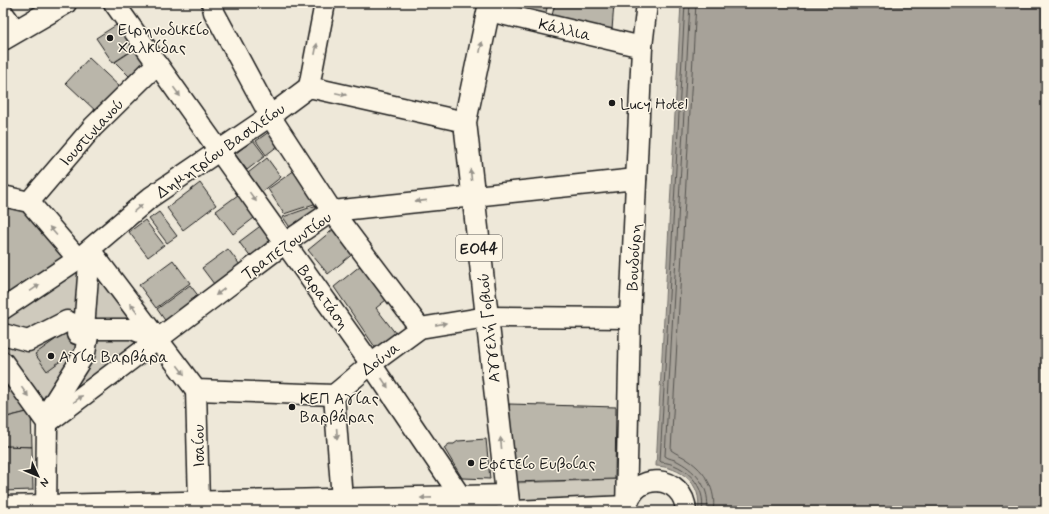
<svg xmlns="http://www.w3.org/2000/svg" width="1049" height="514" font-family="Mynerve,sans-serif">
  <rect width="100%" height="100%" fill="#eee8d9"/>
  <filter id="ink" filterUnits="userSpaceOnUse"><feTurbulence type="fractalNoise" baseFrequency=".025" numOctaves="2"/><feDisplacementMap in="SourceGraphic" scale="8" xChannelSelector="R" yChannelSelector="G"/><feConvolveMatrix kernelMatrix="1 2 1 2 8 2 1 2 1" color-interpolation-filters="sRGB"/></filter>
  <g filter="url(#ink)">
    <g fill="#cfcabd" stroke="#76736c">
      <path d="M 90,250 L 157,339 L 47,423 L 3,362 L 3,309 Z"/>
      <path d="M 627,479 L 626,511 L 519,511 L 515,483 Z"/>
    </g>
    <path fill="#a7a299" stroke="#6f6c67" d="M 681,3 L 1046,3 L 1046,511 L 698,511 C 703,483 680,467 656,466 Z"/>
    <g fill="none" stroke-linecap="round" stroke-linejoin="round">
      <g stroke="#54524e" stroke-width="1">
        <path d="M 685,3 L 660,461 L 661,462 C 685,464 707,486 702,511"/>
        <path d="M 690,3 L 665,456 C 668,459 675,459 679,462 C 697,472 711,489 707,511"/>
        <path d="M 696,3 L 671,450 C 676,454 683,456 688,460 C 705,471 717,490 713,511"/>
      </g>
    </g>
    <g fill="#bab6aa" stroke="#1c1c1c">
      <path d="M 506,3 L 548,3 L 545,17 L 505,9 Z"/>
      <path d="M 555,3 L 614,3 L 612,30 L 551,20 Z"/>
      <path d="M 121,22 L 137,47 L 113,63 L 96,38 Z"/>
      <path d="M 135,49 L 150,64 L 134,81 L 115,62 Z"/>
      <path d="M 89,58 L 122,89 L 99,114 L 66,83 Z"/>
      <path d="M 273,129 L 283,142 L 266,155 L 256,141 Z"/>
      <path d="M 253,140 L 265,156 L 247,170 L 235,154 Z"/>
      <path d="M 267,158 L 281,177 L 262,192 L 248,173 Z"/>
      <path d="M 295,170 L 317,203 L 284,214 L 268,189 Z"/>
      <path d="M 200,183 L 216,205 L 183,230 L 167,208 Z"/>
      <path d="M 242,192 L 258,215 L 233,234 L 216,211 Z"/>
      <path d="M 3,204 L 25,206 L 70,257 L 3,306 Z"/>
      <path d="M 320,204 L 324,214 L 295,235 L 283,217 Z"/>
      <path d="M 159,212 L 177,236 L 167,243 L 149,219 Z"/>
      <path d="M 145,220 L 164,245 L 148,257 L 129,232 Z"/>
      <path d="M 263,224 L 279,245 L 255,263 L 239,242 Z"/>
      <path d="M 335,228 L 355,252 L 328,274 L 308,250 Z"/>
      <path d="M 228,249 L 243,269 L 217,288 L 202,268 Z"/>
      <path d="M 173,260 L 190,283 L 156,308 L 139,285 Z"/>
      <path d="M 366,261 L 391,296 L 376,308 L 396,334 L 377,350 L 334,287 Z"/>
      <path d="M 190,285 L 203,302 L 169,326 L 157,309 Z"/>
      <path d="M 66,332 L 78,348 L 47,371 L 35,354 Z"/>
      <path d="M 9,383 L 31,411 L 3,418 L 3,387 Z"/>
      <path d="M 509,404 L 616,407 L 615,479 L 514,482 Z"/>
      <path d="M 31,411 L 32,447 L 3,446 L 3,418 Z"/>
      <path d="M 486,439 L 490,479 L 462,478 L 444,448 L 449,444 L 454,444 L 458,441 Z"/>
      <path d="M 4,446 L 32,447 L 33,490 L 3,491 Z"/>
    </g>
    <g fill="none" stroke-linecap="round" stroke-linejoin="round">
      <g stroke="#1c1c1c" stroke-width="23">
        <g id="minor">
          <path d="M 114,3 L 371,364 L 461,497"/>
          <path d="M 212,3 L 214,12 L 270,116 L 332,211 L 420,328"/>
          <path d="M 489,11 L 642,47"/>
          <path d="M 3,13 L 16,31"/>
          <path d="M 309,87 L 325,3"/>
          <path d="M 3,196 L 29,202 L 78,259"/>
          <path d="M 29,202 L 93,127 L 157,64"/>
          <path d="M 90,250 L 196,390 L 334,395 L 371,364 L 420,328 L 487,317 L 630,318"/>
          <path d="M 3,309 L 78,259 L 151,197 L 270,116 L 309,87 L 465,122"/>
          <path d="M 3,334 L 28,341 L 67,321 L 84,329 L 90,250"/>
          <path d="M 77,334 L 84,329 L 132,329 L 157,339"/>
          <path d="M 3,362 L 47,423 L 46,511"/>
          <path d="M 196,390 L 199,503"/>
          <path d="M 334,395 L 342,499"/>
          <path d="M 44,418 L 85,353 L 89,329"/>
          <path d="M 47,423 L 285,243 L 332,211 L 636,179"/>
          <path d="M 627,507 C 634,470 684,474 686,511"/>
          <path d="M 514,511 L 627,506"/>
          <path d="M 626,511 L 630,318 L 642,47 L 647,3"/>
        </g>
      </g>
      <g stroke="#1c1c1c" stroke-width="25">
        <g id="major">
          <path d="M 490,3 L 465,122 L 509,511"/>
          <path d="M 3,39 L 65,3"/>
          <path d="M 3,507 L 507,496"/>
        </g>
      </g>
      <use href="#minor" stroke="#fcf5e5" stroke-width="20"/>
      <use href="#major" stroke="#fcf5e5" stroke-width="22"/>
    </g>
    <defs><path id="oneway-solid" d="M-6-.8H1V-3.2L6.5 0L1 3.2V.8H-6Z"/></defs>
    <g fill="#97938b">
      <use href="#oneway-solid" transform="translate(481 47) rotate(-78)"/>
      <use href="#oneway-solid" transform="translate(316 49) rotate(-79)"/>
      <use href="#oneway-solid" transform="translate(177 92) rotate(54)"/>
      <use href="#oneway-solid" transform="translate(341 94) rotate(12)"/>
      <use href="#oneway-solid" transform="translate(471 175) rotate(-96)"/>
      <use href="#oneway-solid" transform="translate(253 197) rotate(54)"/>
      <use href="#oneway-solid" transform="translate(421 201) rotate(174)"/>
      <use href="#oneway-solid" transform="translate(138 208) rotate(-41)"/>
      <use href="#oneway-solid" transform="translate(53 231) rotate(-131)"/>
      <use href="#oneway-solid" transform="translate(35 288) rotate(-34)"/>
      <use href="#oneway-solid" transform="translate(220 292) rotate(143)"/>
      <use href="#oneway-solid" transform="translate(134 308) rotate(-127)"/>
      <use href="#oneway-solid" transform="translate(441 324) rotate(-11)"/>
      <use href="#oneway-solid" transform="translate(181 370) rotate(53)"/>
      <use href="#oneway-solid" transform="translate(385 383) rotate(56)"/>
      <use href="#oneway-solid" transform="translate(25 392) rotate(54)"/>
      <use href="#oneway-solid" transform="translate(78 399) rotate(-37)"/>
      <use href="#oneway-solid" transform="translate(337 434) rotate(86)"/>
      <use href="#oneway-solid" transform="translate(501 443) rotate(-96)"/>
      <use href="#oneway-solid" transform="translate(426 498) rotate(179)"/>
    </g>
  </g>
  <g fill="#1c1c1c" stroke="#fcf5e5" stroke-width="1.5">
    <circle cx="110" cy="38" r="4"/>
    <circle cx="612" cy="103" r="4"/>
    <circle cx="51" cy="356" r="4"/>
    <circle cx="292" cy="407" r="4"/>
    <circle cx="471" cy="463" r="4"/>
  </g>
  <g text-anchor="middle" stroke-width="3" stroke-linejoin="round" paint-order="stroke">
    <rect fill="#fcf5e5" stroke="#5f5d58" stroke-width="1" x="456" y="235" width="46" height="26" rx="3"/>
    <g font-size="15" font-weight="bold" fill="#1c1c1c">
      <text x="479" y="253">ΕΟ44</text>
    </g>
    <g font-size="16" fill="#1c1c1c" stroke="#fcf5e5" text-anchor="start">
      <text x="118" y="35">Ειρηνοδικείο<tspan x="118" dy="18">Χαλκίδας</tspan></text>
      <text x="620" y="109">Lucy Hotel</text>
      <text x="59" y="362">Αγία Βαρβάρα</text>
      <text x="300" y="404">ΚΕΠ Αγίας<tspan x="300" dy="18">Βαρβάρας</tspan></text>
      <text x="479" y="469">Εφετείο Ευβοίας</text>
    </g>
    <g font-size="16" fill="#1c1c1c" stroke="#fcf5e5">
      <text transform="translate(565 29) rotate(13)" y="6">Κάλλια</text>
      <text transform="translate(91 132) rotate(-47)" y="6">Ιουστινιανού</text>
      <text transform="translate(220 150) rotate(-35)" y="6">Δημητρίου Βασιλείου</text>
      <text transform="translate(286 245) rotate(-35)" y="6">Τραπεζουντίου</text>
      <text transform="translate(633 257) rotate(-87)" y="6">Βουδούρη</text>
      <text transform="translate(324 297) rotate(54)" y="6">Βαρατάση</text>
      <text transform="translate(488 328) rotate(-96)" y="6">Αγγελή Γοβιού</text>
      <text transform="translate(380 358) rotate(-37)" y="6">Δούνα</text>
      <text transform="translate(198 446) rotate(-91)" y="6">Ισαίου</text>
    </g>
  </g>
  <rect width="1049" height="514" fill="none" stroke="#fcf5e5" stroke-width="16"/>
  <rect x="8" y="8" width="1033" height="498" fill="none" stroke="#1c1c1c" stroke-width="1.5" filter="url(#ink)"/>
  <g transform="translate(38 476) rotate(134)" stroke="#fcf5e5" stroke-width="3" paint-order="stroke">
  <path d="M0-3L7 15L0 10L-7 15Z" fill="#1c1c1c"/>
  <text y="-6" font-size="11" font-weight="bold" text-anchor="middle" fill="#1c1c1c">N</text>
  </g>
</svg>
